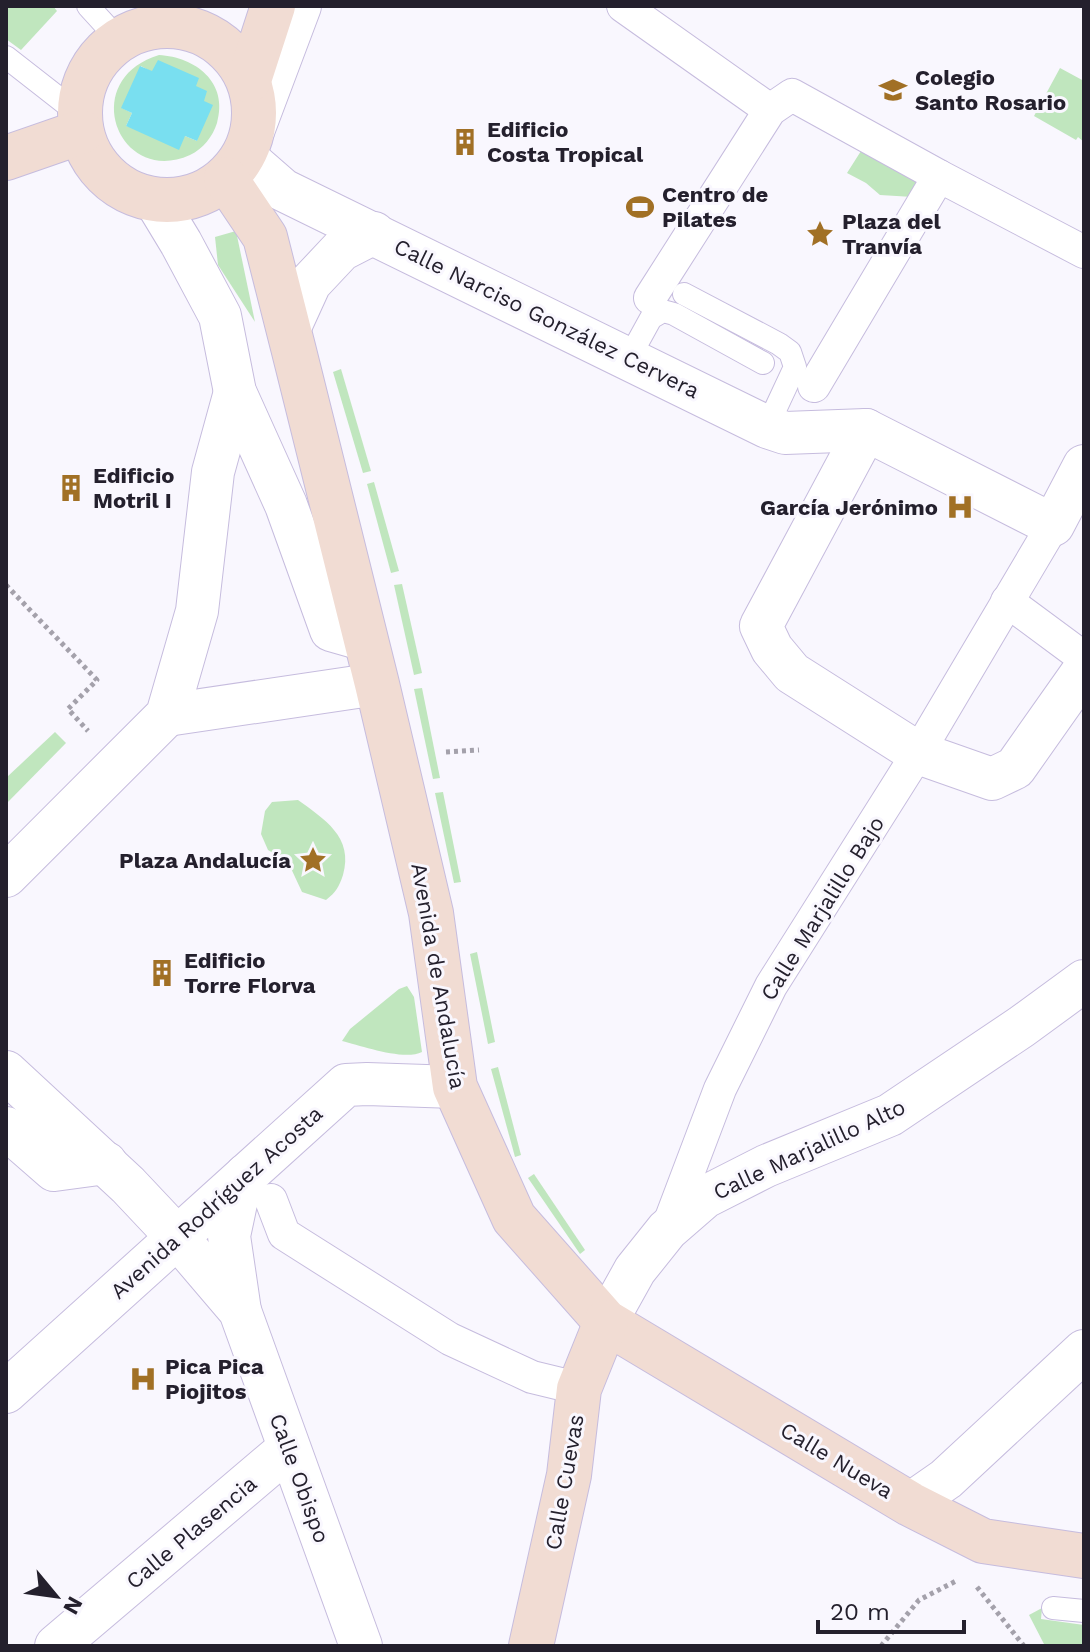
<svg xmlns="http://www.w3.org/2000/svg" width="1090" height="1652" font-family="'Work Sans',sans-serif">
  <rect width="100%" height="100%" fill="#f9f7fe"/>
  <g fill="#c0e6be" fill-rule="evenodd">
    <path d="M 6,6 L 53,6 L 57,11 L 21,50 L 6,39 Z"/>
    <path d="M 159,55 C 195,57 229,82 217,123 C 213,136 203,149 190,155 C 119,187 77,80 159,55 ZM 141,66 L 203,101 L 197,141 L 185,136 L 126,126 L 132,113 L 122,108 Z"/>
    <path d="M 1060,68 L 1084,81 L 1084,142 L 1078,137 L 1076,140 L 1034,116 Z"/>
    <path d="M 868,140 L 930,175 L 913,197 L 880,195 L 866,183 L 847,173 Z"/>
    <path d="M 236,231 L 255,322 L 218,265 L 215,237 Z"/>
    <path d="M 341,369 L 371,471 L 363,473 L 333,372 Z"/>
    <path d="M 374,482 L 399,571 L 391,573 L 367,484 Z"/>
    <path d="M 402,584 L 422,673 L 414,675 L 394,585 Z"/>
    <path d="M 422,688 L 440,778 L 433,779 L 414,689 Z"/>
    <path d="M 55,732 L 66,743 L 6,804 L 6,778 Z"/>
    <path d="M 443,792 L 461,882 L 454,883 L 435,793 Z"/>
    <path d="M 298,800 C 324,819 354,837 343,875 C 339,887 336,892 326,900 L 302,892 L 288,862 L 268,850 L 261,834 L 265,811 L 272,802 Z"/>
    <path d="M 477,952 L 495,1042 L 488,1044 L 470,954 Z"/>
    <path d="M 407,986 L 414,997 L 422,1052 C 404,1061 362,1046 342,1041 L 350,1029 L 399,989 Z"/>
    <path d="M 498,1067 L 521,1155 L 515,1157 L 491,1069 Z"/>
    <path d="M 534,1174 L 585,1250 L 580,1254 L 528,1178 Z"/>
    <path d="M 1042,1608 L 1041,1619 L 1084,1625 L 1084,1646 L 1045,1646 L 1029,1615 Z"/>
  </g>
  <path fill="#79dff0" d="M 158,60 L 199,78 L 196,86 L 207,91 L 204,101 L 213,105 L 197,141 L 185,136 L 179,150 L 126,126 L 132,113 L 121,108 L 140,66 L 152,71 Z"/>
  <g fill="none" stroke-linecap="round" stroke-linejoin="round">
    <g stroke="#c6bcde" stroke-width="24">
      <g id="service">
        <path d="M 88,6 L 119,40"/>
        <path d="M 6,57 L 79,114"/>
        <path d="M 684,294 L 779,344 L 790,352 L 795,367 L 767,427"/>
        <path d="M 629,358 L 651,318 L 663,311 L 674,314 L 763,363"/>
        <path d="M 1053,1608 L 1084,1611"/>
      </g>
    </g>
    <g stroke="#c6bcde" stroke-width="34">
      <g id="pedestrian">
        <path d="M 623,6 L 770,110"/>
        <path d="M 650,298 L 770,110 L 792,95 L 939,176"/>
        <path d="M 814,386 L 939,176 L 1084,252"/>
        <path d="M 1007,601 L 1084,658"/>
        <path d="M 271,1200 L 284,1234 L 450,1339 L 532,1377 L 565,1385"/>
        <path d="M 667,1229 L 720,1089 L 771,986 L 918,753 L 1053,525"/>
      </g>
    </g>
    <g stroke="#c6bcde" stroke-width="44">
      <g id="minor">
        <path d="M 253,131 L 300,6"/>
        <path d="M 244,156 L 283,190 L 767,427 L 785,433 L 866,430 L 1053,525 L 1084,466"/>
        <path d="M 155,200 L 181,243 L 220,316 L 235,392 L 286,505 L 331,630 L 366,640"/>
        <path d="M 289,329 L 310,283 L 341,250 L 374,233"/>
        <path d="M 866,430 L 761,626 L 772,649 L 792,673 L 918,753 L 992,779 L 1015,768 L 1084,670"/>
        <path d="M 167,715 L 377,684"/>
        <path d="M 6,876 L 167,715 L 197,611 L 213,472 L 235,392"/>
        <path d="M 6,1072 L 128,1185 L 177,1237 L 240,1311 L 361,1646"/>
        <path d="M 6,1128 L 54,1170 L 106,1163"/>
        <path d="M 240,1311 L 229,1236 L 236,1203 L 246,1175"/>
        <path d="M 606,1322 L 635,1270 L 667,1230 L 705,1197 L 766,1166 L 890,1115 L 1021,1027 L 1084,981"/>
        <path d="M 6,1392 L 346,1085 L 367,1084 L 455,1087"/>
        <path d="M 910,1504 L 946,1479 L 1084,1351"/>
        <path d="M 56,1646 L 288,1449"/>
      </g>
    </g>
    <g stroke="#c6bcde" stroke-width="46">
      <g id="secondary">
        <circle cx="167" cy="113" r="87"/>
        <path d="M 249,80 L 273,6"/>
        <path d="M 6,158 L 81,132"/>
        <path d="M 226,179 L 265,237 L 294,351 L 377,684 L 431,913 L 455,1087 L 514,1218 L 606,1322 L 910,1504 L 983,1541 L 1084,1556"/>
        <path d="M 531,1646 L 569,1475 L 579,1389 L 606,1322"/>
      </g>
    </g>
    <g stroke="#a4a1ab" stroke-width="5" stroke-dasharray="4 4" stroke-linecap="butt">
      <path d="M 6,585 L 97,680 L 68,709 L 88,731"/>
      <path d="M 446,752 L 479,750"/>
      <path d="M 977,1587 L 1024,1646"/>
      <path d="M 881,1646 L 919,1600 L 958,1580"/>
    </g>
    <use href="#service" stroke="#fff" stroke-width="22"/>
    <use href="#pedestrian" stroke="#fff" stroke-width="32"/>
    <use href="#minor" stroke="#fff" stroke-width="42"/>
    <use href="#secondary" stroke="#f1dcd3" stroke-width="44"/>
  </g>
  <defs>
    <g id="school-bare" transform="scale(2.16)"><path d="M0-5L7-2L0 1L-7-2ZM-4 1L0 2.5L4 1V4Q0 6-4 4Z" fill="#a17025" stroke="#f9f7fe" stroke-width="2.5" paint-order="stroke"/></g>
    <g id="building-bare" transform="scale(2.16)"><path d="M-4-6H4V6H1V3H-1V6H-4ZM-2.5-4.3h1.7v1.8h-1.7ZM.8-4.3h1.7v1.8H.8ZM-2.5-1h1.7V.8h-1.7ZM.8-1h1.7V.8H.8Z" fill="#a17025" stroke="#f9f7fe" stroke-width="2.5" paint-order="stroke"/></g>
    <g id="stadium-bare" transform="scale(2.16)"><path d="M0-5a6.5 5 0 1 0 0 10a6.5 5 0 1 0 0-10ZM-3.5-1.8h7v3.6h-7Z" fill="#a17025" stroke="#f9f7fe" stroke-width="2.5" paint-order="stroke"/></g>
    <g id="sight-bare" transform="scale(2.16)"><path d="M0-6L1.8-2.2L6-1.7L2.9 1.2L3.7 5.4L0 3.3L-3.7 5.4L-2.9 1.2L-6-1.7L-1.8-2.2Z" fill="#a17025" stroke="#f9f7fe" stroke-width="2.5" paint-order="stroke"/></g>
    <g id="hospital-bare" transform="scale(2.16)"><path d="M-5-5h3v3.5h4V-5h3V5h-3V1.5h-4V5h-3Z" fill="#a17025" stroke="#f9f7fe" stroke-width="2.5" paint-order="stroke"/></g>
  </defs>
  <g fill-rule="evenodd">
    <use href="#school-bare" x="893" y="90"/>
    <use href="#building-bare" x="465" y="142"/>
    <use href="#stadium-bare" x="640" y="207"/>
    <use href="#sight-bare" x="820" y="234"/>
    <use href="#building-bare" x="71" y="488"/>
    <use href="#hospital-bare" x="960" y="507"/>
    <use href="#sight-bare" x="313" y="860"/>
    <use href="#building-bare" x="162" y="973"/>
    <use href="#hospital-bare" x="143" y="1379"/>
  </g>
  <g text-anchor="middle" stroke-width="6" stroke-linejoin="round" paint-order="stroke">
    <g font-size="22" font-weight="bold" fill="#24202d" stroke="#f9f7fe" text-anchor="start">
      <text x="915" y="85">Colegio<tspan x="915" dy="25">Santo Rosario</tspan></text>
      <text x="487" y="137">Edificio<tspan x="487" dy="25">Costa Tropical</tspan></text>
      <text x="662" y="202">Centro de<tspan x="662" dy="25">Pilates</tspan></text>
      <text x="842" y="229">Plaza del<tspan x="842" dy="25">Tranvía</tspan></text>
      <text x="93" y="483">Edificio<tspan x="93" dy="25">Motril I</tspan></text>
      <text x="938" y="515" text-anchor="end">García Jerónimo</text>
      <text x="291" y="868" text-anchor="end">Plaza Andalucía</text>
      <text x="184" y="968">Edificio<tspan x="184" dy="25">Torre Florva</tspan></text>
      <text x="165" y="1374">Pica Pica<tspan x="165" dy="25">Piojitos</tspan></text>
    </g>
    <g font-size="22" fill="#24202d" stroke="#f9f7fe">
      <text transform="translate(547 318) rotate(26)" y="8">Calle Narciso González Cervera</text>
      <text transform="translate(822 908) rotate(-58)" y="8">Calle Marjalillo Bajo</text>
      <text transform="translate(439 976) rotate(80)" y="8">Avenida de Andalucía</text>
      <text transform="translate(809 1149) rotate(-25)" y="8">Calle Marjalillo Alto</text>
      <text transform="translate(216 1202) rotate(-42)" y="8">Avenida Rodríguez Acosta</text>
      <text transform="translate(837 1460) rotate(31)" y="8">Calle Nueva</text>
      <text transform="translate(300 1478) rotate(70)" y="8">Calle Obispo</text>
      <text transform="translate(564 1482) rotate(-80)" y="8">Calle Cuevas</text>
      <text transform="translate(191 1532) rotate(-40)" y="8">Calle Plasencia</text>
    </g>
  </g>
  <rect width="1090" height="1652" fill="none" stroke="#24202d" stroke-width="16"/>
  <g transform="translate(56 1596) rotate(119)" stroke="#f9f7fe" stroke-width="6" paint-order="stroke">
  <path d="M0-6L14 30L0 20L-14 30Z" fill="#24202d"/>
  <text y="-12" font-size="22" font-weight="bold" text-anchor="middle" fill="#24202d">N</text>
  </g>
  <path d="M818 1620v12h146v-12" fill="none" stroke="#24202d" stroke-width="4"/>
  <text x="830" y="1620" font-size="24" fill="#24202d" stroke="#f9f7fe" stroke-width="6" paint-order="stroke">20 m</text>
</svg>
